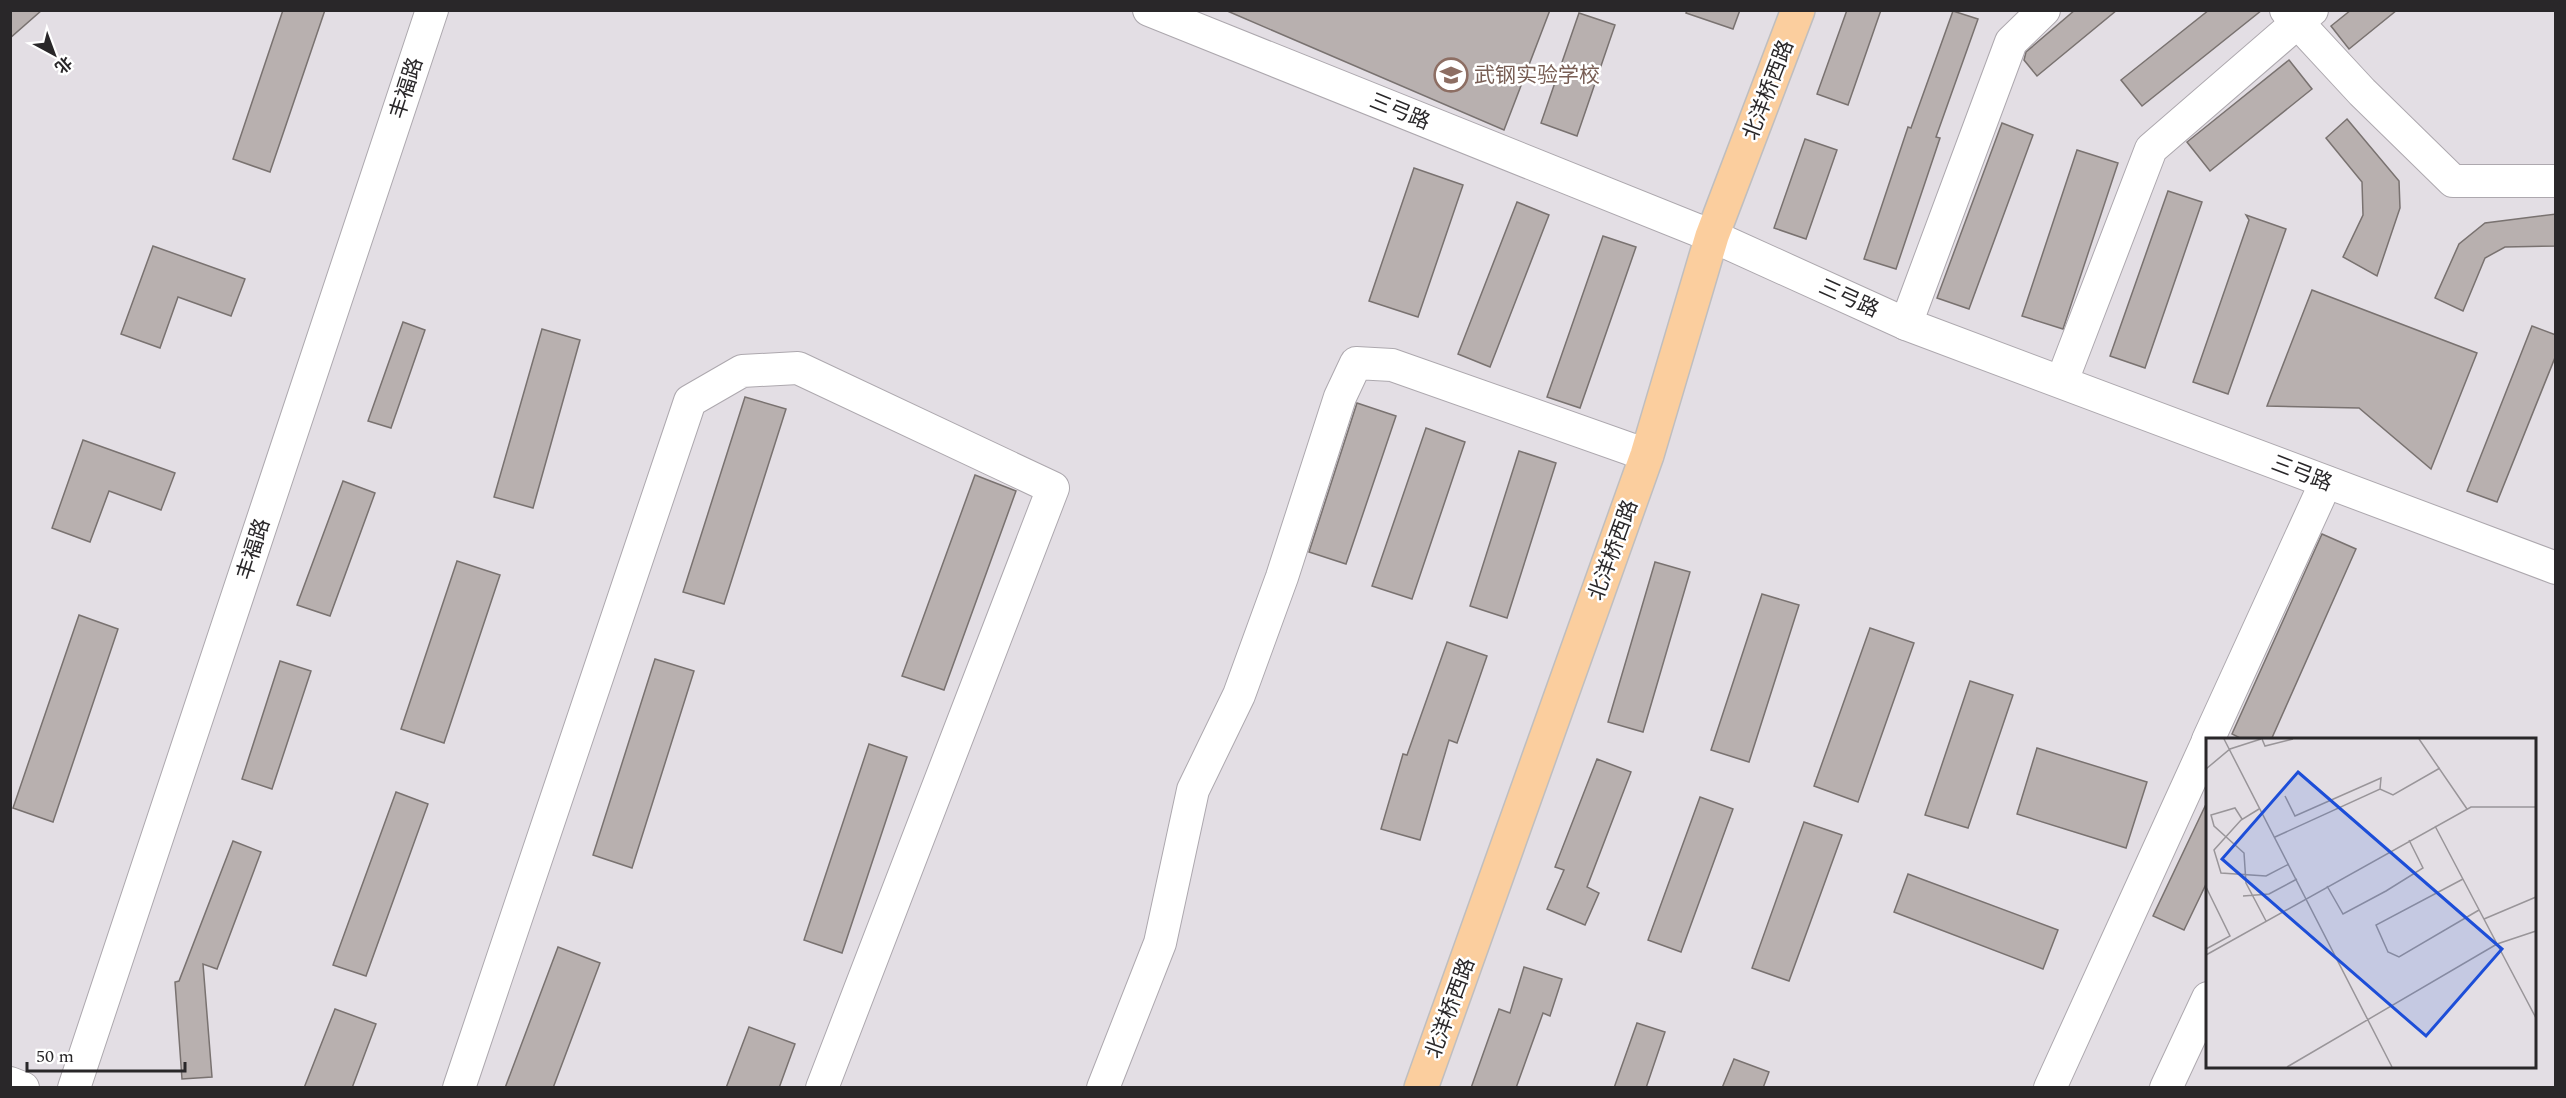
<svg xmlns="http://www.w3.org/2000/svg" width="2566" height="1098" font-family="Spectral,'Noto Sans SC',serif">
  <rect width="100%" height="100%" fill="#e3dee4"/>
  <g fill="#b8b0af" stroke="#797270" stroke-width="1.5">
    <path d="M 10,10 L 42,10 L 10,38 Z"/>
    <path d="M 283,10 L 325,10 L 270,172 L 233,159 Z"/>
    <path d="M 1225,10 L 1550,10 L 1504,130 Z"/>
    <path d="M 1687,10 L 1740,10 L 1733,29 L 1686,13 Z"/>
    <path d="M 1847,10 L 1881,10 L 1848,105 L 1817,94 Z"/>
    <path d="M 2075,10 L 2117,10 L 2037,76 L 2024,60 L 2026,52 Z"/>
    <path d="M 2209,10 L 2262,10 L 2142,106 L 2121,80 Z"/>
    <path d="M 2351,10 L 2397,10 L 2349,49 L 2331,26 Z"/>
    <path d="M 1953,11 L 1978,19 L 1936,137 L 1940,138 L 1896,269 L 1864,259 L 1908,127 L 1911,128 Z"/>
    <path d="M 1579,13 L 1615,25 L 1577,136 L 1541,123 Z"/>
    <path d="M 2289,60 L 2312,89 L 2210,171 L 2187,142 Z"/>
    <path d="M 2347,119 L 2399,181 L 2400,208 L 2377,276 L 2343,257 L 2363,215 L 2362,182 L 2326,138 Z"/>
    <path d="M 2002,123 L 2033,135 L 1969,309 L 1937,298 Z"/>
    <path d="M 1805,139 L 1837,150 L 1806,239 L 1774,228 Z"/>
    <path d="M 2077,150 L 2118,163 L 2063,329 L 2022,316 Z"/>
    <path d="M 1414,168 L 1463,185 L 1418,317 L 1369,301 Z"/>
    <path d="M 2168,191 L 2202,202 L 2145,368 L 2110,356 Z"/>
    <path d="M 1517,202 L 1549,215 L 1490,367 L 1458,354 Z"/>
    <path d="M 2556,214 L 2556,246 L 2505,247 L 2485,258 L 2463,311 L 2435,298 L 2459,244 L 2485,223 Z"/>
    <path d="M 2246,215 L 2286,229 L 2228,394 L 2193,382 L 2249,220 Z"/>
    <path d="M 1603,236 L 1636,247 L 1580,408 L 1547,397 Z"/>
    <path d="M 153,246 L 245,279 L 231,316 L 178,297 L 160,348 L 121,334 Z"/>
    <path d="M 2312,290 L 2477,353 L 2431,469 L 2359,408 L 2267,406 Z"/>
    <path d="M 403,322 L 425,330 L 391,428 L 368,421 Z"/>
    <path d="M 2532,326 L 2556,335 L 2556,355 L 2497,502 L 2467,491 Z"/>
    <path d="M 542,329 L 580,340 L 533,508 L 494,497 Z"/>
    <path d="M 745,397 L 786,409 L 724,604 L 683,592 Z"/>
    <path d="M 1357,403 L 1396,416 L 1346,564 L 1309,552 Z"/>
    <path d="M 1426,428 L 1465,442 L 1412,599 L 1372,586 Z"/>
    <path d="M 83,440 L 175,473 L 161,510 L 109,491 L 90,542 L 52,528 Z"/>
    <path d="M 1519,451 L 1556,463 L 1507,618 L 1470,606 Z"/>
    <path d="M 975,475 L 1016,491 L 944,690 L 902,676 Z"/>
    <path d="M 343,481 L 375,493 L 330,616 L 297,605 Z"/>
    <path d="M 2322,534 L 2356,549 L 2271,740 L 2244,740 L 2232,734 Z"/>
    <path d="M 457,561 L 500,575 L 444,743 L 401,729 Z"/>
    <path d="M 1655,562 L 1690,572 L 1643,732 L 1608,722 Z"/>
    <path d="M 1762,594 L 1799,605 L 1749,762 L 1711,750 Z"/>
    <path d="M 79,615 L 118,629 L 53,822 L 13,808 Z"/>
    <path d="M 1870,628 L 1914,643 L 1858,802 L 1814,786 Z"/>
    <path d="M 1447,642 L 1487,656 L 1457,743 L 1449,740 L 1420,840 L 1381,829 L 1403,754 L 1407,755 Z"/>
    <path d="M 655,659 L 694,671 L 632,868 L 593,855 Z"/>
    <path d="M 280,661 L 311,671 L 272,789 L 242,779 Z"/>
    <path d="M 1970,681 L 2013,695 L 1968,828 L 1925,815 Z"/>
    <path d="M 869,744 L 907,757 L 842,953 L 804,940 Z"/>
    <path d="M 2037,748 L 2147,782 L 2126,848 L 2017,814 Z"/>
    <path d="M 1597,759 L 1631,772 L 1587,887 L 1599,893 L 1585,925 L 1547,909 L 1564,870 L 1555,867 Z"/>
    <path d="M 396,792 L 428,804 L 366,976 L 333,965 Z"/>
    <path d="M 1700,797 L 1733,809 L 1681,952 L 1648,940 Z"/>
    <path d="M 2208,800 L 2208,880 L 2184,930 L 2153,916 Z"/>
    <path d="M 1804,822 L 1842,835 L 1789,981 L 1752,968 Z"/>
    <path d="M 233,841 L 261,852 L 217,969 L 203,964 L 212,1077 L 182,1079 L 175,982 L 179,981 Z"/>
    <path d="M 1908,874 L 2058,930 L 2043,969 L 1894,912 Z"/>
    <path d="M 558,947 L 600,963 L 553,1088 L 505,1088 Z"/>
    <path d="M 1524,967 L 1562,979 L 1550,1016 L 1543,1013 L 1516,1088 L 1471,1088 L 1499,1009 L 1510,1013 Z"/>
    <path d="M 335,1009 L 376,1024 L 352,1088 L 304,1088 Z"/>
    <path d="M 1637,1023 L 1665,1032 L 1646,1088 L 1614,1088 Z"/>
    <path d="M 749,1027 L 795,1044 L 779,1088 L 726,1088 Z"/>
    <path d="M 1734,1059 L 1769,1072 L 1763,1088 L 1722,1088 Z"/>
  </g>
  <g fill="none" stroke-linecap="round" stroke-linejoin="round">
    <g stroke="#ada8ae" stroke-width="34">
      <g id="minor">
        <path d="M 1149,10 L 1712,236 L 1906,324 L 2556,568"/>
        <path d="M 2286,10 L 2362,92 L 2453,181 L 2556,181"/>
        <path d="M 1906,324 L 2011,42 L 2044,10"/>
        <path d="M 2062,381 L 2151,149 L 2312,10"/>
        <path d="M 2208,740 L 2326,482"/>
        <path d="M 10,1083 L 23,1088"/>
        <path d="M 74,1088 L 432,10"/>
        <path d="M 459,1088 L 690,401 L 742,371 L 798,368 L 1053,488 L 822,1088"/>
        <path d="M 1103,1088 L 1160,943 L 1193,790 L 1239,695 L 1282,577 L 1340,397 L 1356,363 L 1392,365 L 1647,455"/>
        <path d="M 2050,1088 L 2208,741"/>
        <path d="M 2166,1088 L 2208,998"/>
      </g>
    </g>
    <g stroke="#bfbebf" stroke-width="36">
      <path id="major" d="M 1421,1088 L 1647,455 L 1712,236 L 1798,10"/>
    </g>
    <use href="#minor" stroke="#fff" stroke-width="32"/>
    <use href="#major" stroke="#fbce9e" stroke-width="33"/>
  </g>
  <defs>
    <g id="school-ring" transform="scale(1.725)"><circle r="9.5" fill="#fff" stroke="#8d6e63" stroke-width="1.5"/><path d="M0-5L7-2L0 1L-7-2ZM-4 1L0 2.5L4 1V4Q0 6-4 4Z" fill="#8d6e63"/></g>
  </defs>
  <g fill-rule="evenodd">
    <use href="#school-ring" x="1451" y="75"/>
  </g>
  <g text-anchor="middle" stroke-width="5" stroke-linejoin="round" paint-order="stroke">
    <g font-size="21" fill="#785e54" stroke="#fff" text-anchor="start">
      <text x="1474" y="82">武钢实验学校</text>
    </g>
    <g font-size="21" fill="#292729" stroke="#fff">
      <text transform="translate(406 88) rotate(-72)" y="7">丰福路</text>
      <text transform="translate(1768 90) rotate(-69)" y="7">北洋桥西路</text>
      <text transform="translate(1400 111) rotate(22)" y="7">三弓路</text>
      <text transform="translate(1849 298) rotate(24)" y="7">三弓路</text>
      <text transform="translate(2302 473) rotate(21)" y="7">三弓路</text>
      <text transform="translate(253 549) rotate(-72)" y="7">丰福路</text>
      <text transform="translate(1613 550) rotate(-70)" y="7">北洋桥西路</text>
      <text transform="translate(1450 1008) rotate(-70)" y="7">北洋桥西路</text>
    </g>
  </g>
  <g transform="translate(2206 738)">
    <rect width="330" height="330" fill="#e3dee4"/>
    <path fill="none" stroke="#999599" stroke-width="1.5" d="M 18,1 L 186,329M 56,1 L 59,8 L 87,1M 213,1 L 261,71M 0,31 L 24,11 L 55,1M 79,58 L 89,78 L 175,40 L 174,51M 53,71 L 35,82 L 8,112 L 15,135 L 60,138 L 83,126M 36,81 L 29,70 L 5,77 L 8,88 L 38,115 L 40,145 L 60,183M 229,88 L 330,280M 69,99 L 174,51 L 187,57 L 234,30M 257,141 L 170,187 L 182,214 L 193,219 L 273,172M 121,148 L 137,176 L 180,153 L 217,130 L 203,102M 0,149 L 24,198 L 0,211M 37,158 L 63,156 L 91,141M 278,181 L 330,159M 0,217 L 265,69 L 330,69M 81,329 L 291,206 L 330,193"/>
    <path fill="#1d4ed8" fill-opacity="0.15" stroke="#1d4ed8" stroke-width="3" d="M 92,34 L 296,211 L 220,298 L 16,121 Z"/>
    <rect width="330" height="330" fill="none" stroke="#292729" stroke-width="3"/>
  </g>
  <rect width="2566" height="1098" fill="none" stroke="#292729" stroke-width="24"/>
  <g transform="translate(54 54) rotate(139)" stroke="#ffffff" stroke-width="4.5" paint-order="stroke">
  <path d="M0-4.5L10 22L0 15L-10 22Z" fill="#292729"/>
  <text y="-9" font-size="16" font-weight="bold" text-anchor="middle" fill="#292729">北</text>
  </g>
  <path d="M27 1062v9h158v-9" fill="none" stroke="#292729" stroke-width="3"/>
  <text x="36" y="1062" font-size="18" fill="#292729" stroke="#ffffff" stroke-width="4.5" paint-order="stroke">50 m</text>
</svg>
